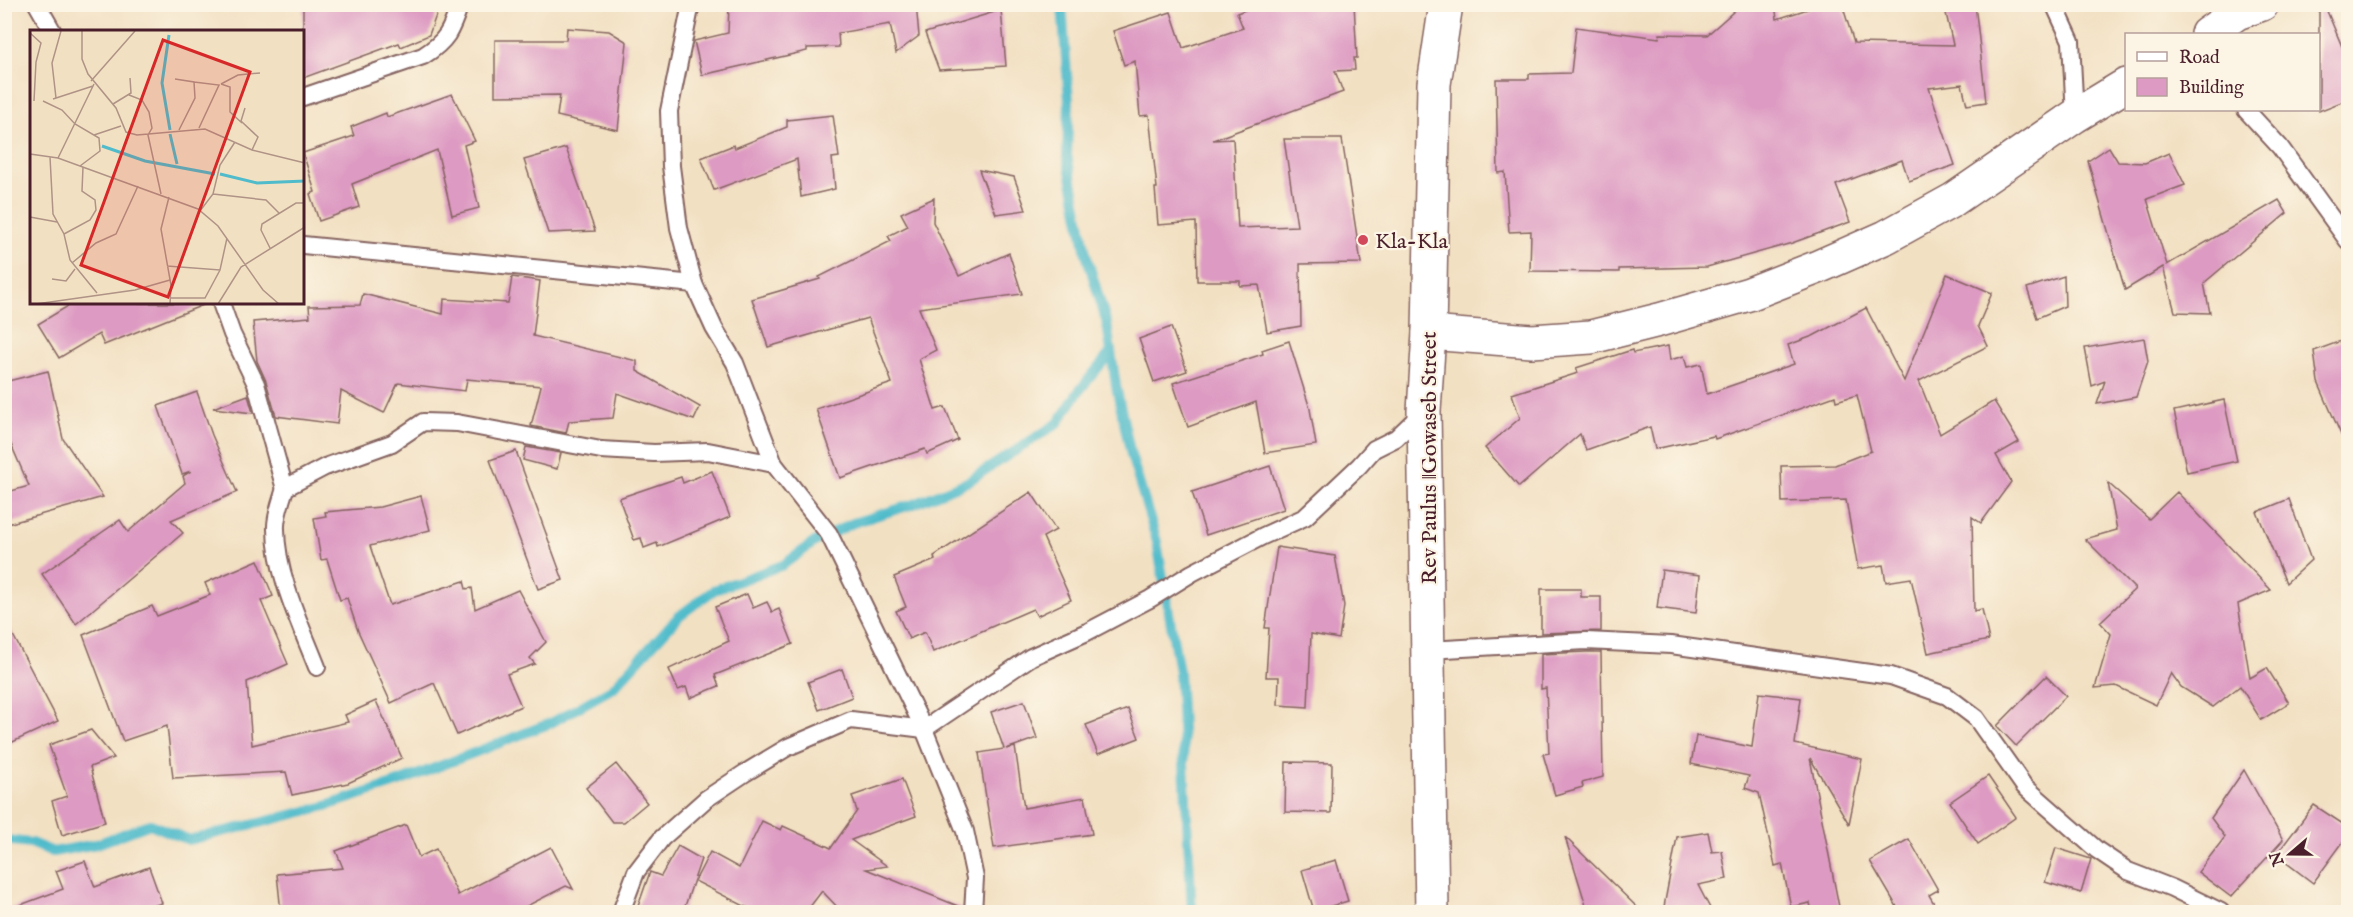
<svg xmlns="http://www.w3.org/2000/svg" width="2353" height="917" font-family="'IM FELL English',serif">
  <rect width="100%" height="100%" fill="#fcf5e5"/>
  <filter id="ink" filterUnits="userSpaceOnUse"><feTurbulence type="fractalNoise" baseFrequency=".0167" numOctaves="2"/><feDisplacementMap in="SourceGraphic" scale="12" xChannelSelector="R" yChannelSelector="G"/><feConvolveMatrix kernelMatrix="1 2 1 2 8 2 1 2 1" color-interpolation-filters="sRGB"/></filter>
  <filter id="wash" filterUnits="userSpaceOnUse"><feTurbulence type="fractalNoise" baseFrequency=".008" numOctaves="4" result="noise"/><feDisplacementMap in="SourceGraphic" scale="24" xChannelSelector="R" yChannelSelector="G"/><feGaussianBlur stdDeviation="1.35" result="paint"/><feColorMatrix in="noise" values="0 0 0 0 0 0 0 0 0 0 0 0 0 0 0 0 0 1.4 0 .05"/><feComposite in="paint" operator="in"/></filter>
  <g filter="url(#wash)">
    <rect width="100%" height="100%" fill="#f2e0c2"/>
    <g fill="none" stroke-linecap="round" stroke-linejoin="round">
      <g stroke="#50bbcb" stroke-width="10">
        <path d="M 1062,4 L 1069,102 L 1067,155 L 1086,254 L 1107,324 L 1116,386 L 1131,455 L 1157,542 L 1179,672 L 1192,912"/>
        <path d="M 4,840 L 31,843 L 53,852 L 97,844 L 150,824 L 189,840 L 259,823 L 326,806 L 396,783 L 551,723 L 613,688 L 679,616 L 714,590 L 783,565 L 816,541 L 853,523 L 914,504 L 967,482 L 1058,423 L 1079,391 L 1111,352"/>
      </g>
    </g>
    <g id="blocks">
      <g fill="#dd9ac2">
        <path d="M 303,4 L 440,4 L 429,35 L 401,47 L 399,43 L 303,78 Z"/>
        <path d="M 729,4 L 916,4 L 919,36 L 896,53 L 890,24 L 838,33 L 839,47 L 807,48 L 807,51 L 702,75 L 694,41 L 728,33 Z"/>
        <path d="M 1261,4 L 1354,4 L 1357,58 L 1354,58 L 1355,70 L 1335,71 L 1343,92 L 1213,140 L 1233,139 L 1238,228 L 1297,226 L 1284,139 L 1342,139 L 1361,263 L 1300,264 L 1301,326 L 1267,332 L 1259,285 L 1240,286 L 1240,281 L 1197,281 L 1196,222 L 1158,225 L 1155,188 L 1157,188 L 1149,115 L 1140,116 L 1135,61 L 1124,65 L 1113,31 L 1171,12 L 1183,48 L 1243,28 L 1237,13 Z"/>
        <path d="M 1742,4 L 1775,4 L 1777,19 L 1823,4 L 1842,4 L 1854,43 L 1953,45 L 1944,4 L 1975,4 L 1986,102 L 1967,105 L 1962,84 L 1929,88 L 1955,165 L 1909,181 L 1902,160 L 1836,185 L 1850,222 L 1792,243 L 1707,267 L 1619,269 L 1619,272 L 1530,271 L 1531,231 L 1509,232 L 1505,172 L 1498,173 L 1496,79 L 1529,79 L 1529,74 L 1571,73 L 1576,27 L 1659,38 L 1660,34 L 1707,35 Z"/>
        <path d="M 2319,4 L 2324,4 L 2349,63 L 2349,99 L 2319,111 Z"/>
        <path d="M 1001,10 L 1006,66 L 939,70 L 925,33 Z"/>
        <path d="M 567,28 L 609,31 L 627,42 L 618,130 L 557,116 L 560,95 L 495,96 L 495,40 L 566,40 Z"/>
        <path d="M 452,94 L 475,141 L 464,145 L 479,208 L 452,215 L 437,150 L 352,184 L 359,207 L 319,221 L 310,194 L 315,192 L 303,153 L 354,136 L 351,127 L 386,113 L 387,117 Z"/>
        <path d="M 833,115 L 839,157 L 832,158 L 835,189 L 801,197 L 797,159 L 714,190 L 701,158 L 734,145 L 735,148 L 787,127 L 787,120 Z"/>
        <path d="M 2109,147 L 2118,162 L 2145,163 L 2169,153 L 2185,185 L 2147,199 L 2167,265 L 2279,200 L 2287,213 L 2204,283 L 2210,313 L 2175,312 L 2163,267 L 2125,290 L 2088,161 Z"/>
        <path d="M 566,148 L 595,231 L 548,233 L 524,160 Z"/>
        <path d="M 979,170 L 1014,177 L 1026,210 L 996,214 Z"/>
        <path d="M 934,198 L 933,222 L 959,276 L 1009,253 L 1022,294 L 919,308 L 936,350 L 919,359 L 935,410 L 945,407 L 958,440 L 927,454 L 925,449 L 840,478 L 816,409 L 892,383 L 868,318 L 768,347 L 752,299 L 820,279 L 819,277 L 891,241 L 888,236 L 908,226 L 901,213 Z"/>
        <path d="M 1947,274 L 1992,293 L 1978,326 L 1988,346 L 1919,381 L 1940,434 L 1994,401 L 2019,442 L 1996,455 L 2011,482 L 1981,523 L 1972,517 L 1974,611 L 1982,609 L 1989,640 L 1928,653 L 1911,578 L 1886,582 L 1883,565 L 1858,569 L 1846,500 L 1782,502 L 1781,466 L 1835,465 L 1871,451 L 1857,395 L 1836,401 L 1835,396 L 1715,439 L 1714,436 L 1655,449 L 1650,427 L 1586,450 L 1580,434 L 1519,487 L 1485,448 L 1520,418 L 1512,394 L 1578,373 L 1576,368 L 1632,350 L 1633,353 L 1668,346 L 1670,360 L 1684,356 L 1687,367 L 1701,364 L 1707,394 L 1794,364 L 1788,345 L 1813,336 L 1866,308 L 1904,381 Z"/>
        <path d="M 2064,276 L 2065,306 L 2037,318 L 2027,288 Z"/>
        <path d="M 512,277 L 540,281 L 533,336 L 637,361 L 637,371 L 700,407 L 694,420 L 617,393 L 613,418 L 569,421 L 566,433 L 531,426 L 541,386 L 467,379 L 465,391 L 398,383 L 384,413 L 341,391 L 337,424 L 276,416 L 266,381 L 257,361 L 253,322 L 310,317 L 309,306 L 360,305 L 363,294 L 443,314 L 444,299 L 508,303 Z"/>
        <path d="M 73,303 L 202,303 L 203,305 L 104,345 L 99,334 L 59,358 L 38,324 Z"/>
        <path d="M 1171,327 L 1187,371 L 1154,382 L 1139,339 Z"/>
        <path d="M 2144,338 L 2148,361 L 2136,397 L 2097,404 L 2105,381 L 2092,386 L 2085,348 Z"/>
        <path d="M 2349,338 L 2349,453 L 2318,382 L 2314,351 Z"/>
        <path d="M 1289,341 L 1310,409 L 1316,445 L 1265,453 L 1256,402 L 1188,427 L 1173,383 L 1263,354 L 1262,350 Z"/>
        <path d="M 48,371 L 63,439 L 103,497 L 4,525 L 4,493 L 29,486 L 4,428 L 4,382 Z"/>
        <path d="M 197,392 L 212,435 L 237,492 L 171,520 L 183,533 L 76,624 L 42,574 L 120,520 L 128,532 L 185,483 L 183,476 L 191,471 L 182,474 L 158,406 Z"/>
        <path d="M 248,395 L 253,413 L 213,408 Z"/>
        <path d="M 2224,400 L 2237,461 L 2187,472 L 2174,411 Z"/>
        <path d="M 526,447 L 561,453 L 557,469 L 523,460 Z"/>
        <path d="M 516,451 L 563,580 L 538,589 L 490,460 Z"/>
        <path d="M 1270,466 L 1284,509 L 1206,535 L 1192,492 Z"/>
        <path d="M 712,471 L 730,517 L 658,547 L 657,543 L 644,548 L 641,538 L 634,540 L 619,498 L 681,477 L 683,483 Z"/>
        <path d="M 2108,483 L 2149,519 L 2177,492 L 2271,590 L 2238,604 L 2250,678 L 2267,668 L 2289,703 L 2261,720 L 2240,686 L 2213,707 L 2181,687 L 2171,673 L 2156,705 L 2116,686 L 2095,688 L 2111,634 L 2100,622 L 2135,589 L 2085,539 L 2117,530 Z"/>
        <path d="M 1031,492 L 1056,530 L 1043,537 L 1071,600 L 1037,616 L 1033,609 L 933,652 L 925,632 L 909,639 L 896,611 L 906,607 L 894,577 L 935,560 L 934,556 Z"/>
        <path d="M 421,496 L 430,530 L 370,546 L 390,605 L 464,581 L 466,589 L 472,588 L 475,609 L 518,590 L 546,642 L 530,658 L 535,664 L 507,674 L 521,706 L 457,735 L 434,683 L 391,703 L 358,631 L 347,598 L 340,600 L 327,559 L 321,560 L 314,518 L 326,516 L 325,512 L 380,507 Z"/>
        <path d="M 2289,499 L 2311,560 L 2286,583 L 2257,512 Z"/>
        <path d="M 1277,547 L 1335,556 L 1344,606 L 1339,639 L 1311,634 L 1308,707 L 1278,705 L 1279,677 L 1266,677 L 1269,628 L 1265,628 Z"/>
        <path d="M 258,560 L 273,596 L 261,601 L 288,664 L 247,682 L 252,745 L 348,722 L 345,715 L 376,701 L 402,758 L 348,783 L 292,795 L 286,772 L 173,778 L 167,726 L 123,741 L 83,635 L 152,606 L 157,616 L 210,595 L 205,583 Z"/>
        <path d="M 1662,570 L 1700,575 L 1696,613 L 1657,608 Z"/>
        <path d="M 1541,589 L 1581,589 L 1581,597 L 1601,597 L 1601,631 L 1541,633 Z"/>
        <path d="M 747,594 L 753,608 L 767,602 L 772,612 L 779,609 L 793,644 L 715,675 L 719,686 L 690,698 L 686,687 L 678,690 L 669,669 L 729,641 L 715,607 Z"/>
        <path d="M 4,618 L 58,721 L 4,746 Z"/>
        <path d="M 1586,652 L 1601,652 L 1603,777 L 1582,783 L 1583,787 L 1555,795 L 1543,754 L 1549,753 L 1546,688 L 1541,689 L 1541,654 Z"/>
        <path d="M 842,669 L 852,697 L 819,710 L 808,682 Z"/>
        <path d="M 2046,676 L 2066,696 L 2016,746 L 1997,726 Z"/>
        <path d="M 1759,693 L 1801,698 L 1795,744 L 1862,759 L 1849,824 L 1810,758 L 1840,912 L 1812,912 L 1810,903 L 1791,907 L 1782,864 L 1775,866 L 1759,793 L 1745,788 L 1749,776 L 1691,764 L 1696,736 L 1752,747 Z"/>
        <path d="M 1024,701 L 1037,738 L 1006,749 L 1015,747 L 1024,808 L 1085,797 L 1092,834 L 994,848 L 979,753 L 1004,749 L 991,712 Z"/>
        <path d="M 1128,709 L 1139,738 L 1098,754 L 1086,725 Z"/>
        <path d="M 91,730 L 114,758 L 90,767 L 105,822 L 62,835 L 52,801 L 67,796 L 49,745 Z"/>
        <path d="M 1286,762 L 1332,763 L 1331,813 L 1285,812 Z"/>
        <path d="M 616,764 L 647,803 L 624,822 L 612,822 L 586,788 Z"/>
        <path d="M 2244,770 L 2283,840 L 2231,897 L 2198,872 L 2225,837 L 2211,818 Z"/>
        <path d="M 1988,776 L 2016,817 L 1978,844 L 1950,802 Z"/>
        <path d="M 902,779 L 916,816 L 851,840 L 887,866 L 866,869 L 963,908 L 963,912 L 842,912 L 822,891 L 806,912 L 756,912 L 695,881 L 710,852 L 739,868 L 762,821 L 781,830 L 783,826 L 831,848 L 857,811 L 852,796 Z"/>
        <path d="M 2314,805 L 2349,828 L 2349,834 L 2313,883 L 2276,855 Z"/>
        <path d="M 406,825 L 419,857 L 436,849 L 458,895 L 551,847 L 573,889 L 566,886 L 515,912 L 281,912 L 277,874 L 343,868 L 336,851 Z"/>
        <path d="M 1708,832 L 1712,852 L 1722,851 L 1727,879 L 1698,885 L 1712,912 L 1663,912 L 1677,837 Z"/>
        <path d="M 1565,837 L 1642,912 L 1588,912 Z"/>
        <path d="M 1909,839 L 1938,890 L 1929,895 L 1939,912 L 1900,912 L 1870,861 Z"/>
        <path d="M 678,846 L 701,859 L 683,912 L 636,912 L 650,872 L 661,876 Z"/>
        <path d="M 2056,848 L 2091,859 L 2081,893 L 2045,882 Z"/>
        <path d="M 1336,860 L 1348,901 L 1314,911 L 1302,870 Z"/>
        <path d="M 85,861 L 95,887 L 149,867 L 162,903 L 134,912 L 7,912 L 7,910 L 63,889 L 56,871 Z"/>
      </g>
    </g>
  </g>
  <g filter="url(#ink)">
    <use href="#blocks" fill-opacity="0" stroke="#856360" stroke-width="1.5"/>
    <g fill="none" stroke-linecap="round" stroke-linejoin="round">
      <g stroke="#856360" stroke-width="20">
        <g id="lane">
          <path d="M 37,4 L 53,32"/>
          <path d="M 691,4 L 669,111 L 671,166 L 679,228 L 694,284 L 714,328 L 735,363 L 774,464 L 829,534 L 924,729 L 965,831 L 975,878 L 973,912"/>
          <path d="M 2054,4 L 2071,41 L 2075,116"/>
          <path d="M 303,97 L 423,56 C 447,41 451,31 460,4"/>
          <path d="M 2246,110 L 2280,147 L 2348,241"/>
          <path d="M 303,245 L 694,284"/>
          <path d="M 221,303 L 232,334 L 256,384 L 285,489"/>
          <path d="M 1428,650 L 1586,641 L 1671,645 L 1891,676 L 1947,696 L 1976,718 L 2024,786 L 2097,850 L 2128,871 L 2172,888 L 2221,912"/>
          <path d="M 317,667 C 301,626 276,574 276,529 C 275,516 282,500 285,488 L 325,467 L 392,443 L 423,422 L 457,423 L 601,450 L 654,453 L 708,451 L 774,464"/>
          <path d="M 621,912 L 636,872 L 662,838 L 706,799 L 745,773 L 788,747 L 851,720 L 924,729 L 1031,657 L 1087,632 L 1150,599 L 1192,573 L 1263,536 L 1305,517 L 1359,466 L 1374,449 L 1396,438 L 1423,412"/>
        </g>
      </g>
      <g stroke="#856360" stroke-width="36">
        <g id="street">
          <path d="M 2207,34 L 2237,13 L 2262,4"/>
          <path d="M 1429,333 L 1532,341 L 1591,337 L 1659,320 L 1749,294 L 1818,267 L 1886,237 L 1953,200 L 2075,116 L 2126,85"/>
          <path d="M 1432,912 L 1424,411 L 1429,333 L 1434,84 L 1446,4"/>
        </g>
      </g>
      <use href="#lane" stroke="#fff" stroke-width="16"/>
      <use href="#street" stroke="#fff" stroke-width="33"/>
    </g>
  </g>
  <circle fill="#d1495b" stroke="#fcf5e5" stroke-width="2" cx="1363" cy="240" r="6"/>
  <g text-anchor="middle" stroke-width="4.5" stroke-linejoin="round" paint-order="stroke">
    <g font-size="22" fill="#4a1f2b" stroke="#fcf5e5" text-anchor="start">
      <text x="1375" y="248">Kla-Kla</text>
    </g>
    <g font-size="22" fill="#4a1f2b" stroke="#fcf5e5">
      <text transform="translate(1428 458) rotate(-90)" y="8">Rev Paulus ǁGowaseb Street</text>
    </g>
  </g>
  <g transform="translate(30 30)">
    <rect width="274" height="274" fill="#f2e0c2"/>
    <path fill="none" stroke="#50bbcb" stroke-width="3" d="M 139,5 L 132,53 L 140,100M 140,104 L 147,134M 72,116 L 115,131 L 185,144M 190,144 L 227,153 L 275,151"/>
    <path fill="none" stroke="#af9386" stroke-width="1.5" d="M 52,1 L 52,29 L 58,44 L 86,78 L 96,102 L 107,105 L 175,99 L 222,120 L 275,133M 0,3 L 11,13 L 6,32 L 4,71M 145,49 L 164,52 L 165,68 L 149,100M 61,51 L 105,1M 164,52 L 189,55 L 169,98M 191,54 L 200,57 L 200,82 L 212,93M 191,54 L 208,45 L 230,43M 99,65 L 112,70 L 119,82 L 122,98 L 118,105 L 131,164M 26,68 L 22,33 L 31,1M 23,69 L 63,56M 13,71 L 32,80 L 45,94 L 69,108 L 70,121 L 50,136M 83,74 L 101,63 L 100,48M 215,78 L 211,91 L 228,107 L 222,120M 64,105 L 91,96M 0,124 L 28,128 L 168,179 L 188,196 L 233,260 L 249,274M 20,127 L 23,184 L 34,204 L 40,230 L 67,263M 28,128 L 64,54M 183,164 L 236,170 L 249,183M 139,167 L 131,199 L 141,255 L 140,274M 170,181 L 183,164 L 190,135 L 205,112M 0,187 L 27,192M 34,204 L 60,190 L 66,180 L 65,170 L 52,161 L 53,137M 240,218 L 231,200 L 232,194 L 266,173 L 275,173M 42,233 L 66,213 L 86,204 L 108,156M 137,236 L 190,240 L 197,208M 22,249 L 36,251 L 45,239M 141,268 L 175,268 L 190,240M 6,274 L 105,260 L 140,250M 188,274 L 211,237 L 275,197"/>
    <path fill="#d62828" fill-opacity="0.15" stroke="#d62828" stroke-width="3" d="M 133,10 L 220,42 L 138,267 L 51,235 Z"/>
    <rect width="274" height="274" fill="none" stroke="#4a1f2b" stroke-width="3"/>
  </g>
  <rect width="2353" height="917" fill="none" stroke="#fcf5e5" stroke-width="24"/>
  <rect x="2125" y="33" width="195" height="78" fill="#fcf5e5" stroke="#b59f9b" stroke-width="1.5"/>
  <rect x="2137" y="52" width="30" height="9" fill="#ffffff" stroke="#b59f9b" stroke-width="1.5"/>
  <text x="2179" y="63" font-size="18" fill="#4a1f2b">Road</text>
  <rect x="2137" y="78" width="30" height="18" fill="#dd9ac2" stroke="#b59f9b" stroke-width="1.5"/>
  <text x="2179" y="93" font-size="18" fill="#4a1f2b">Building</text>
  <g transform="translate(2290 854) rotate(250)" stroke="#fcf5e5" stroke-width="4.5" paint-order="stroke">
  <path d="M0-4.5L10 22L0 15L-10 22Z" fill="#4a1f2b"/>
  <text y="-9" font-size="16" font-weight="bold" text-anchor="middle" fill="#4a1f2b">N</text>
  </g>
</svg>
